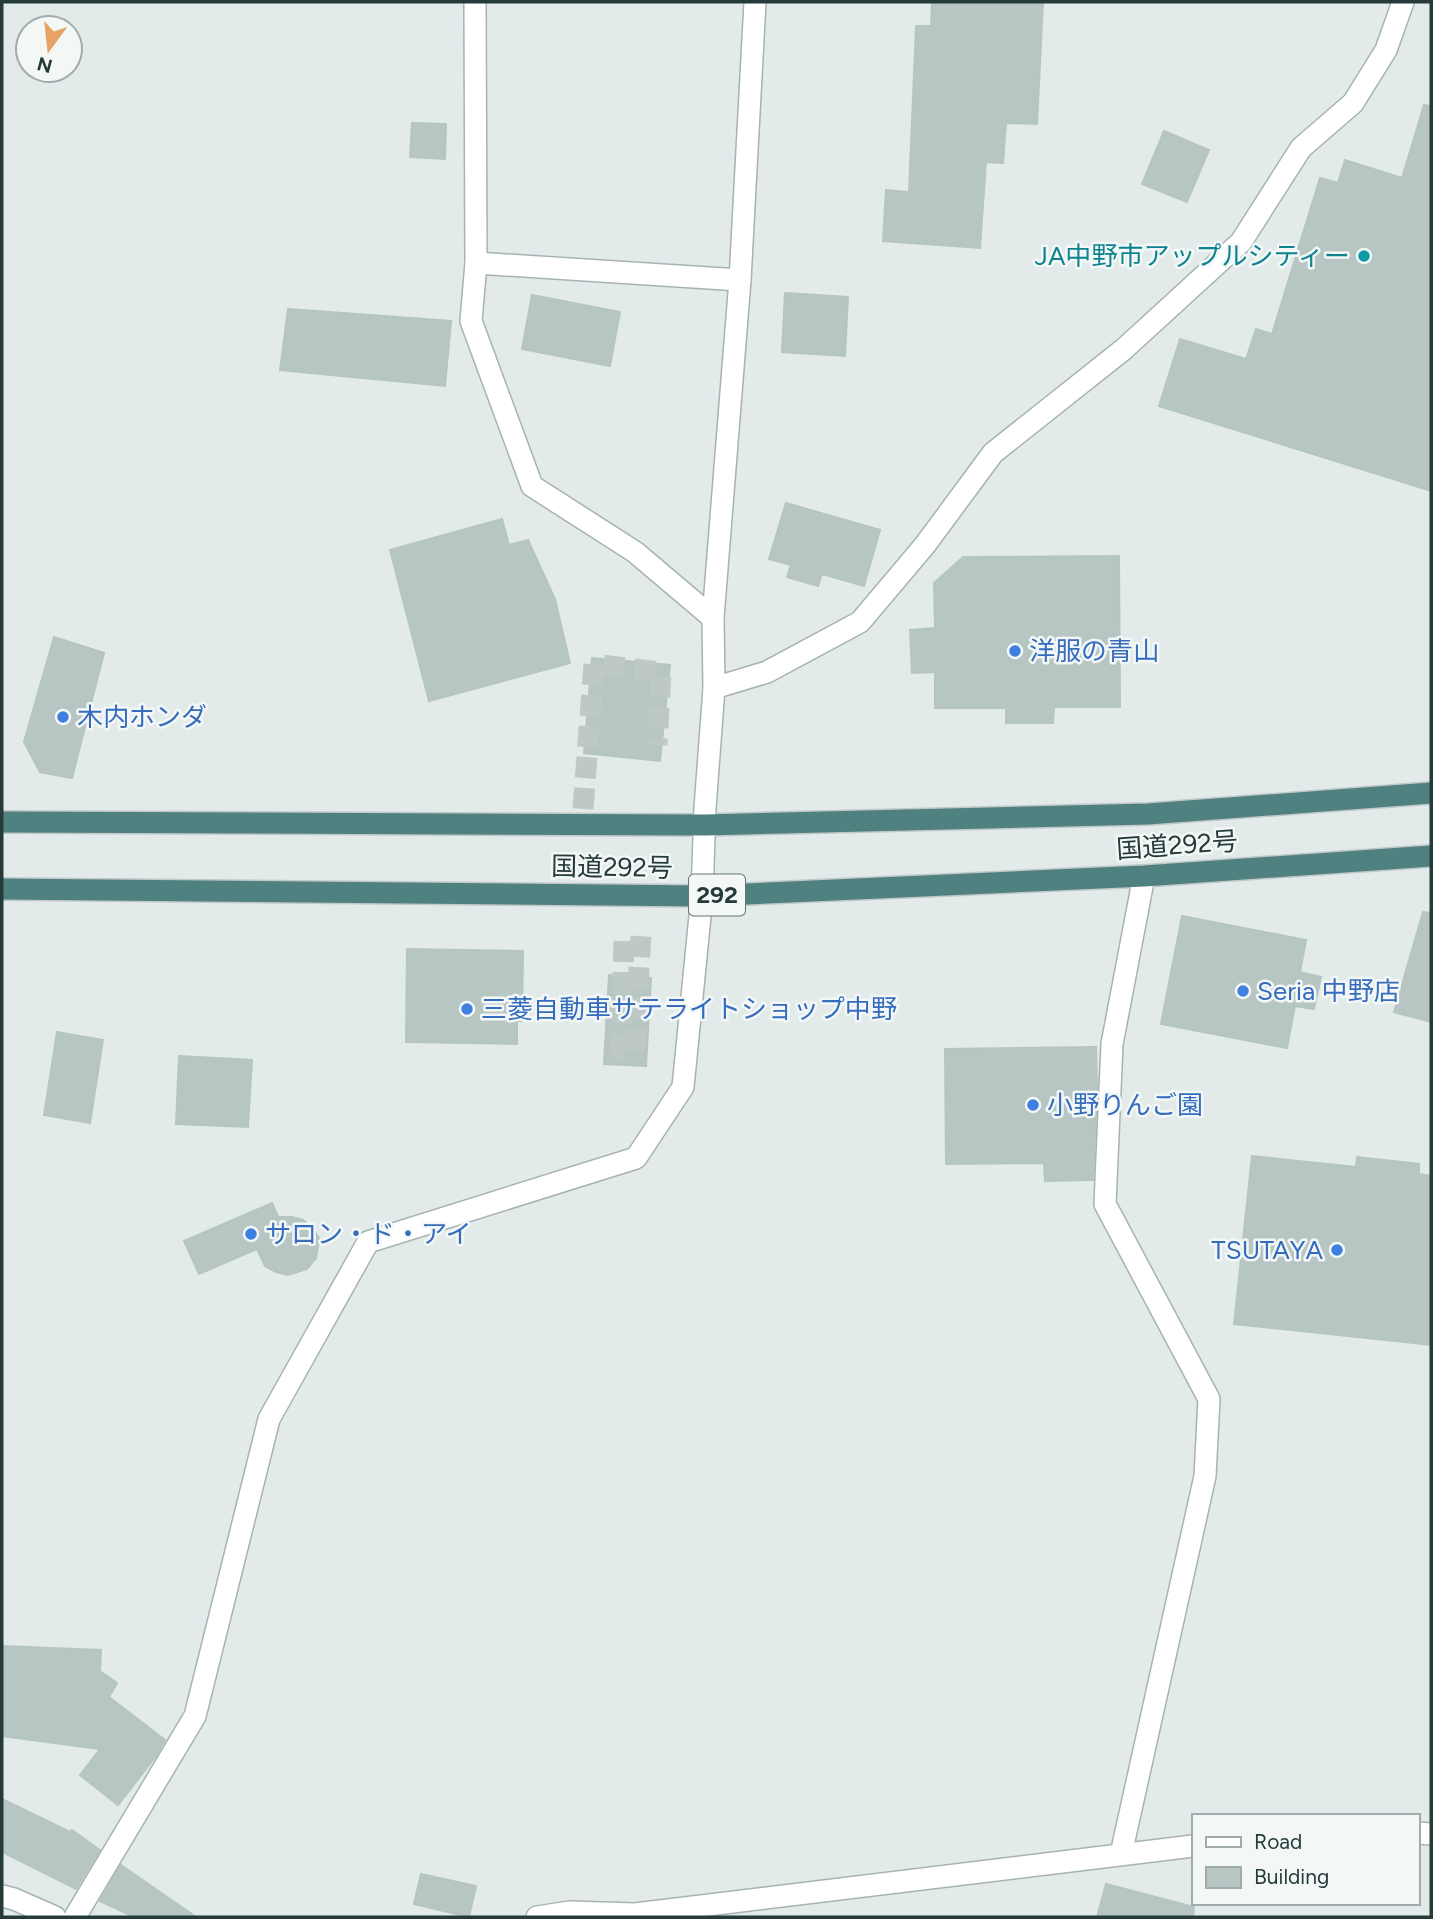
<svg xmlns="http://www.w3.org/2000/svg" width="1433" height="1919" font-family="Figtree,'Noto Sans JP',sans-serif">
  <rect width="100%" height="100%" fill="#e3ebea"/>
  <g fill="#b8c6c3" stroke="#b5c5c2" stroke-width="2">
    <path d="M 932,2 L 1043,2 L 1037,124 L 1006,123 L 1003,163 L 986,162 L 980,248 L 883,241 L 886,190 L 909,192 L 916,26 L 931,26 Z"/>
    <path d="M 1424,105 L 1431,106 L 1431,491 L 1159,406 L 1180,339 L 1246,359 L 1256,329 L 1272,334 L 1320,178 L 1338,183 L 1345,160 L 1402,178 Z"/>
    <path d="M 412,123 L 446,124 L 445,159 L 410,157 Z"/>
    <path d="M 1164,131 L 1209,150 L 1187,202 L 1142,184 Z"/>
    <path d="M 785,293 L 848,297 L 845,356 L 782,352 Z"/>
    <path d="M 532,295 L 620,312 L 610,366 L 522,349 Z"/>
    <path d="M 288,309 L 451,321 L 445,386 L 280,370 Z"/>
    <path d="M 786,503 L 880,530 L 864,586 L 822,574 L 818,586 L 787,577 L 791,565 L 769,559 Z"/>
    <path d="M 502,519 L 509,545 L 528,540 L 555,599 L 570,663 L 429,701 L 390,550 Z"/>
    <path d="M 1119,556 L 1120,707 L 1054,707 L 1053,723 L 1006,723 L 1006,708 L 935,708 L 935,672 L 912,673 L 910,630 L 935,628 L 934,583 L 963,557 Z"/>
    <path d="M 54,637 L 104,653 L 72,778 L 40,772 L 24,742 Z"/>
    <path d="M 592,658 L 670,665 L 660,761 L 584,753 Z"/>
    <path d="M 1423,912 L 1431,913 L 1431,1022 L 1394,1012 Z"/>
    <path d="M 1182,916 L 1306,940 L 1300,972 L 1321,977 L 1314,1009 L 1295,1006 L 1287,1048 L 1161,1024 Z"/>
    <path d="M 407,949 L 523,951 L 522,1021 L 517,1021 L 517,1044 L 406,1042 Z"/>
    <path d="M 609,975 L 651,978 L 646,1066 L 604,1064 Z"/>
    <path d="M 57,1032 L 103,1040 L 90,1123 L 44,1115 Z"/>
    <path d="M 1096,1047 L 1097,1089 L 1093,1180 L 1045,1181 L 1044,1163 L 946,1164 L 945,1049 Z"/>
    <path d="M 179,1056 L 252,1060 L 248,1127 L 176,1124 Z"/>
    <path d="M 1252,1156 L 1356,1167 L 1357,1157 L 1419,1164 L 1419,1174 L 1431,1176 L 1431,1345 L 1234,1324 Z"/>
    <path d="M 272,1203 L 278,1217 L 292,1217 L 303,1220 L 314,1229 L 319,1239 L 316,1258 L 307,1269 L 288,1275 L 276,1272 L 265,1266 L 257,1249 L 199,1274 L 184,1241 Z"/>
    <path d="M 2,1646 L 101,1650 L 100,1671 L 117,1683 L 109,1697 L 165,1740 L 156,1756 L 118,1805 L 80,1775 L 100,1749 L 2,1736 Z"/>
    <path d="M 2,1799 L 70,1832 L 72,1830 L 100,1850 L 76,1889 L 2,1852 Z"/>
    <path d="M 121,1865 L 196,1917 L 134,1917 L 100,1901 Z"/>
    <path d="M 421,1874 L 476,1886 L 469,1917 L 414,1904 Z"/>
    <path d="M 1106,1884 L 1194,1907 L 1193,1917 L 1097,1917 Z"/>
  </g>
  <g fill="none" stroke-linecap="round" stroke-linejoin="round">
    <g stroke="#bdc8c7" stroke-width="21" stroke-dasharray="21 10" stroke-linecap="butt">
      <path d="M 583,809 L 594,664 L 661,672 L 657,745"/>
      <path d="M 624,941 L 621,1051 L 634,1051 L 641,936"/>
    </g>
    <g stroke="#a6b3b2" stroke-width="24">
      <g id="minor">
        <path d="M 475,2 L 476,263 L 471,321 L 532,486 L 635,552 L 713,618"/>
        <path d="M 476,263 L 740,280"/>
        <path d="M 714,688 L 767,672 L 860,622 L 925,545 L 993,453 L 1124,349 L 1241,242 L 1301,148 L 1353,103 L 1386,50 L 1403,2"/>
        <path d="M 1417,1833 L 1431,1834"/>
        <path d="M 1121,1854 L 1205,1476 L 1209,1399 L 1105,1204 L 1112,1044 L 1144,876"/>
        <path d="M 2,1896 L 14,1899 L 55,1917"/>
        <path d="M 75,1917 L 195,1716 L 269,1419 L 368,1242 L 636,1158 L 683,1087 L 702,896"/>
        <path d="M 537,1917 L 570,1912 L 635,1914 L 1193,1846"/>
      </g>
    </g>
    <g stroke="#a6b3b2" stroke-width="24">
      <path id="tertiary" d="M 702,896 L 705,808 L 714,688 L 713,618 L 740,280 L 755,2"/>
    </g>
    <g stroke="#c2c8c8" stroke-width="24">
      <g id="trunk">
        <path d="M 2,822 L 705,825 L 1148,814 L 1431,793"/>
        <path d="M 2,889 L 702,896 L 1144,876 L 1431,856"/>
      </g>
    </g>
    <use href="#minor" stroke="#fff" stroke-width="21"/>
    <use href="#tertiary" stroke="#fff" stroke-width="21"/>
    <use href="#trunk" stroke="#4e8180" stroke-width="21"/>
  </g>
  <circle fill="#0f9aa8" stroke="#f3f8f7" stroke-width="2.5" cx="1364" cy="256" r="7"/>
  <g fill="#3f7fe0" stroke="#f3f8f7" stroke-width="2.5">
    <circle cx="1015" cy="651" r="7"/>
    <circle cx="63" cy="717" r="7"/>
    <circle cx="1243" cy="991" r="7"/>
    <circle cx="467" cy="1009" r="7"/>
    <circle cx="1033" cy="1105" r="7"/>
    <circle cx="251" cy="1234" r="7"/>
    <circle cx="1337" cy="1250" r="7"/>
  </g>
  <g text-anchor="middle" stroke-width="5" stroke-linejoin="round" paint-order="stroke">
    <rect fill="#f3f8f7" stroke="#627473" stroke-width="2" x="689" y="874.5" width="56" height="41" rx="5"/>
    <g font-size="24" font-weight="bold" fill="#243b3a">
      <text x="717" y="903">292</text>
    </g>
    <g font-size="26" fill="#0d838f" stroke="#f3f8f7" text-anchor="end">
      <text x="1350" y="265">JA中野市アップルシティー</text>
    </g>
    <g font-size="26" fill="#366cbe" stroke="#f3f8f7" text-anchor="start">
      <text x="1029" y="660">洋服の青山</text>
      <text x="77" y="726">木内ホンダ</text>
      <text x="1257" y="1000">Seria 中野店</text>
      <text x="481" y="1018">三菱自動車サテライトショップ中野</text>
      <text x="1047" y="1114">小野りんご園</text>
      <text x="265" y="1243">サロン・ド・アイ</text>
      <text x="1323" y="1259" text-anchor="end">TSUTAYA</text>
    </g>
    <g font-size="26" fill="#243b3a" stroke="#f3f8f7">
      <text transform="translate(1177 845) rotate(-4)" y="9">国道292号</text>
      <text transform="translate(612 867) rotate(1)" y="9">国道292号</text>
    </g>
  </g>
  <rect width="1433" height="1919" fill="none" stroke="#243b3a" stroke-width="7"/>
  <rect x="1192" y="1814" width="228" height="91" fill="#f3f8f7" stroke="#a0acab" stroke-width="2"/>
  <rect x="1206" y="1837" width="35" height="10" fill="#ffffff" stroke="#a0acab" stroke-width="2"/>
  <text x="1254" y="1849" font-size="21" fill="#243b3a">Road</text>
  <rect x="1206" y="1867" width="35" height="21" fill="#b8c6c3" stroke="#a0acab" stroke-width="2"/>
  <text x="1254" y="1884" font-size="21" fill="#243b3a">Building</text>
  <g transform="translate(49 49) rotate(195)"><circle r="33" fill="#f3f8f7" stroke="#a0acab" stroke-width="2"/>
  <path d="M0-5L12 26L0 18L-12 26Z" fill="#e8a364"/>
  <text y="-10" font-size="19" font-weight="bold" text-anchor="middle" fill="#243b3a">N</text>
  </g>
</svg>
